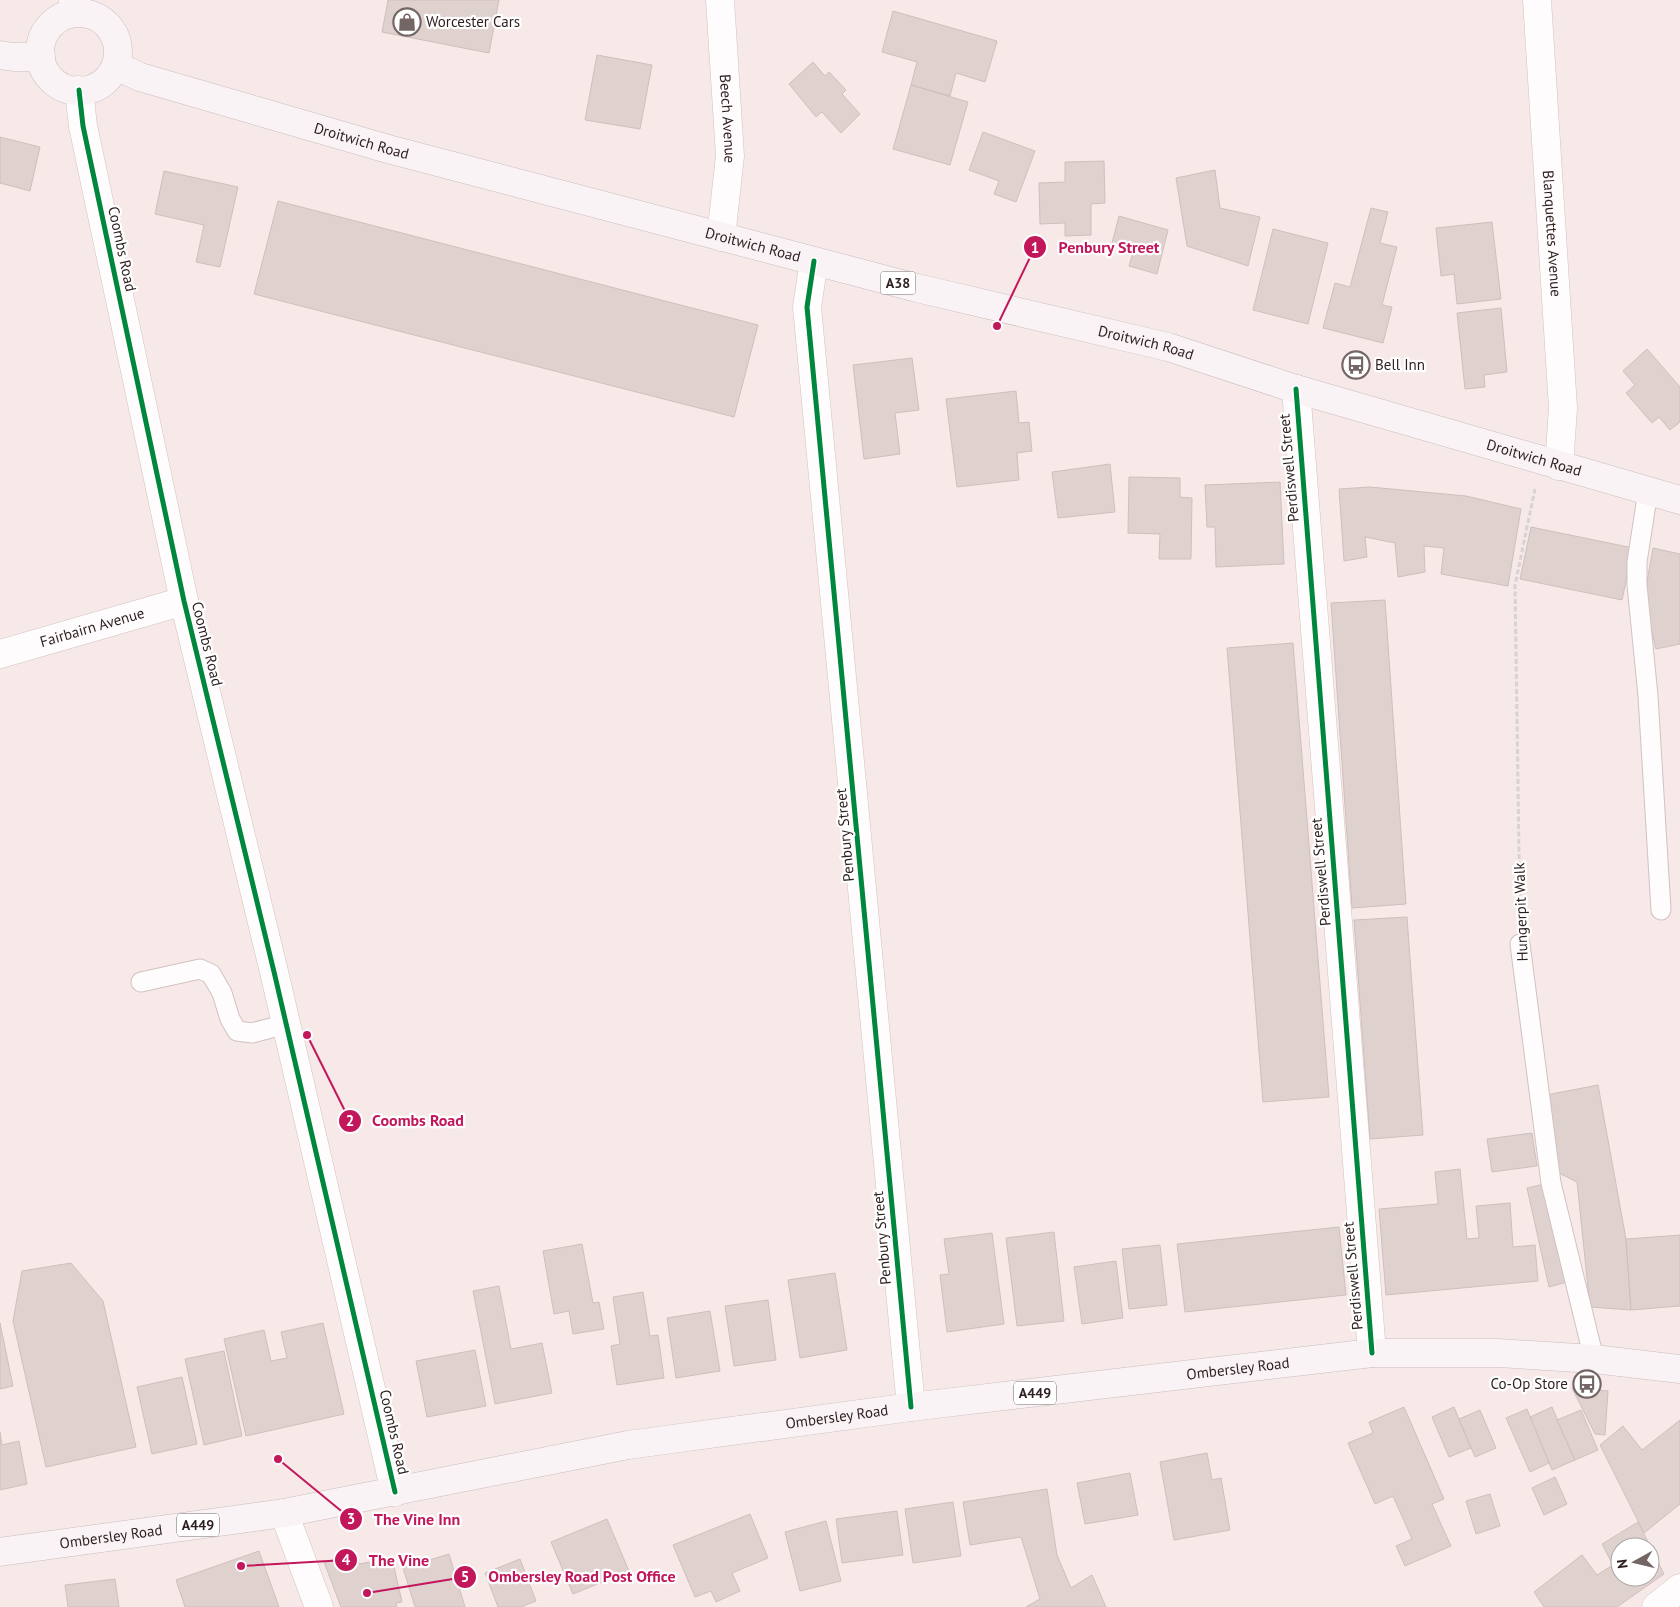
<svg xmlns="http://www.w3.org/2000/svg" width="1680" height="1607" font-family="'PT Sans',sans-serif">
  <rect width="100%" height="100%" fill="#f8e9e9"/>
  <g fill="#dfd1ce" stroke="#cdc0bc" fill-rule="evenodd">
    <path d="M 388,0 L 499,0 L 489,53 L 382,32 Z"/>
    <path d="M 893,11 L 997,41 L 985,82 L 956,73 L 950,96 L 911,85 L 917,62 L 882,52 Z"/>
    <path d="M 597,55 L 652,65 L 640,129 L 585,120 Z"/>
    <path d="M 813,62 L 825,76 L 829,72 L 846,90 L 842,94 L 860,114 L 841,133 L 822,112 L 816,117 L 789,84 Z"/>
    <path d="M 911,85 L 968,102 L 950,165 L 893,149 Z"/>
    <path d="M 983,132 L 1035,151 L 1016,202 L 994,194 L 999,181 L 969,170 Z"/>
    <path d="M 0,137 L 40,147 L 30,191 L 0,183 Z"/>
    <path d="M 1104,161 L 1105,203 L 1091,204 L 1091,235 L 1065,236 L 1065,223 L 1040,224 L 1039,183 L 1065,182 L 1065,162 Z"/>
    <path d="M 1215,170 L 1220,208 L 1260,217 L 1248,266 L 1187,246 L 1176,178 Z"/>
    <path d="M 164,171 L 238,187 L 220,267 L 196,262 L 204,225 L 155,214 Z"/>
    <path d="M 278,201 L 758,325 L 734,417 L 254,294 Z"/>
    <path d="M 1371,208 L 1388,212 L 1380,243 L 1397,247 L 1382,305 L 1392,307 L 1383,343 L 1323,328 L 1335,283 L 1350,287 Z"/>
    <path d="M 1119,216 L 1168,230 L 1157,274 L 1129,266 L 1134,249 L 1112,243 Z"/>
    <path d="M 1492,222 L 1501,299 L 1457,304 L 1454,274 L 1441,276 L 1436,228 Z"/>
    <path d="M 1273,229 L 1328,243 L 1308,324 L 1253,310 Z"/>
    <path d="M 1501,308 L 1507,372 L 1484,375 L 1485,387 L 1465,389 L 1457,313 Z"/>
    <path d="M 1647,349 L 1680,387 L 1680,422 L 1670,430 L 1659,417 L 1652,423 L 1626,393 L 1635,385 L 1623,371 Z"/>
    <path d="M 912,358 L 919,410 L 895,413 L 900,454 L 864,459 L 853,365 Z"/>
    <path d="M 1016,391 L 1019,423 L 1029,422 L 1032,451 L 1017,453 L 1019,480 L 957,487 L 946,399 Z"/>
    <path d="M 1110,464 L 1115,512 L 1058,518 L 1052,472 Z"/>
    <path d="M 1129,477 L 1180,478 L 1180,497 L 1192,498 L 1191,559 L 1159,559 L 1160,534 L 1128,533 Z"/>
    <path d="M 1280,482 L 1284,564 L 1216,567 L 1215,527 L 1207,527 L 1205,485 Z"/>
    <path d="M 1370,487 L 1466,496 L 1521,509 L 1508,586 L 1441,574 L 1444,548 L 1424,546 L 1425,572 L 1398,577 L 1395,543 L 1365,537 L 1367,557 L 1344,561 L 1339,489 Z"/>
    <path d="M 1531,527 L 1633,548 L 1622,600 L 1520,579 Z"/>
    <path d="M 1653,548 L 1680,554 L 1680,644 L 1656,649 L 1644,599 Z"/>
    <path d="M 1385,600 L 1406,904 L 1352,908 L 1331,603 Z"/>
    <path d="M 1293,643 L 1329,1097 L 1263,1102 L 1227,648 Z"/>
    <path d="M 1407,917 L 1423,1135 L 1370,1139 L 1354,920 Z"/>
    <path d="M 1598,1085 L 1626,1239 L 1631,1310 L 1590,1307 L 1577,1182 L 1553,1170 L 1541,1096 Z"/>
    <path d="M 1532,1133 L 1537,1166 L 1492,1172 L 1487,1139 Z"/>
    <path d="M 1460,1169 L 1467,1239 L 1479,1238 L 1476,1206 L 1510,1203 L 1513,1247 L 1535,1245 L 1538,1281 L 1386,1295 L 1379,1209 L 1438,1204 L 1435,1172 Z"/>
    <path d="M 1544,1184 L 1567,1282 L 1549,1287 L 1527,1188 Z"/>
    <path d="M 1339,1227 L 1346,1295 L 1185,1312 L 1177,1244 Z"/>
    <path d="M 1054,1232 L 1064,1321 L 1017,1326 L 1006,1238 Z"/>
    <path d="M 992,1233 L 1004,1324 L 947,1332 L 940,1275 L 949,1274 L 944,1239 Z"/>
    <path d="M 1680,1235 L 1680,1306 L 1631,1310 L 1626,1239 Z"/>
    <path d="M 582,1244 L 593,1303 L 599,1302 L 604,1329 L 573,1334 L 569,1311 L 554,1314 L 543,1251 Z"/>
    <path d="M 1160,1245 L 1167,1305 L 1129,1309 L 1122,1249 Z"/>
    <path d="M 1116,1261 L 1123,1318 L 1082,1324 L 1074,1267 Z"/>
    <path d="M 71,1263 L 103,1301 L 136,1447 L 46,1467 L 13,1321 L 22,1271 Z"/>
    <path d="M 835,1273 L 847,1350 L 800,1358 L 788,1280 Z"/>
    <path d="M 499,1286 L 511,1349 L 542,1343 L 552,1393 L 495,1404 L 473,1291 Z"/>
    <path d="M 643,1292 L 650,1336 L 658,1335 L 664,1378 L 617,1385 L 611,1346 L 620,1344 L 613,1297 Z"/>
    <path d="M 768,1300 L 776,1360 L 734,1366 L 725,1306 Z"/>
    <path d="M 710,1311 L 720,1371 L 676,1378 L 667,1318 Z"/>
    <path d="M 0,1323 L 13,1386 L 0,1389 Z"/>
    <path d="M 323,1323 L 344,1414 L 246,1436 L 224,1339 L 264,1330 L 271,1361 L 287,1358 L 281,1332 Z"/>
    <path d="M 475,1350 L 486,1406 L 427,1417 L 416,1361 Z"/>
    <path d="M 224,1351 L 242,1436 L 204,1445 L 185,1359 Z"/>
    <path d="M 182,1377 L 197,1444 L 152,1454 L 137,1387 Z"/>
    <path d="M 1572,1388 L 1608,1391 L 1605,1435 L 1595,1434 Z"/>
    <path d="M 1404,1407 L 1444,1499 L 1432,1504 L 1451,1546 L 1405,1566 L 1396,1546 L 1412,1539 L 1393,1496 L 1375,1504 L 1348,1443 L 1373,1433 L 1369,1422 Z"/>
    <path d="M 1454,1407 L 1471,1448 L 1449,1457 L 1432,1417 Z"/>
    <path d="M 1552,1407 L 1575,1460 L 1552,1470 L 1530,1417 Z"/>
    <path d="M 1527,1409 L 1549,1463 L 1530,1472 L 1506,1418 Z"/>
    <path d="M 1480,1410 L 1496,1448 L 1475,1457 L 1459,1419 Z"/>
    <path d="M 1581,1410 L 1598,1450 L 1575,1460 L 1557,1420 Z"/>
    <path d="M 1680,1420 L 1680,1504 L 1644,1533 L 1600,1445 L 1623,1426 L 1642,1450 Z"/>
    <path d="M 0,1432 L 2,1445 L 19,1441 L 27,1484 L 0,1490 Z"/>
    <path d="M 1207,1453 L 1212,1480 L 1221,1478 L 1230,1530 L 1174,1540 L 1160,1462 Z"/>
    <path d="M 1130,1473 L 1138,1515 L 1085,1524 L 1077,1483 Z"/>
    <path d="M 1555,1477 L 1567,1504 L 1544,1515 L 1532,1488 Z"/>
    <path d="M 1047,1489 L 1057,1555 L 1071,1588 L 1092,1575 L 1106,1607 L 1026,1607 L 1040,1599 L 1021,1537 L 970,1545 L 963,1502 Z"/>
    <path d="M 1490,1494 L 1500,1526 L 1476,1534 L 1466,1501 Z"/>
    <path d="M 953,1502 L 961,1556 L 913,1563 L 905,1509 Z"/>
    <path d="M 897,1511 L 903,1555 L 842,1563 L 836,1519 Z"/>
    <path d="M 750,1514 L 768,1558 L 732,1573 L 740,1591 L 716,1602 L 711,1591 L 695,1597 L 673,1545 Z"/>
    <path d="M 607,1519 L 629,1571 L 573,1594 L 551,1542 Z"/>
    <path d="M 826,1521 L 841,1581 L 800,1591 L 785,1532 Z"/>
    <path d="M 1638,1522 L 1664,1574 L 1617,1607 L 1544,1607 L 1534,1592 L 1582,1555 L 1597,1575 L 1613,1565 L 1602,1544 ZM 1620,1547 L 1650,1547 L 1650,1577 L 1620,1577 Z"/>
    <path d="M 259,1551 L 279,1607 L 185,1607 L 176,1580 Z"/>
    <path d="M 357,1554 L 359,1564 L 392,1558 L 402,1602 L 396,1603 L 397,1607 L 341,1607 L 324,1562 Z"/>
    <path d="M 449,1554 L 465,1607 L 415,1607 L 403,1568 Z"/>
    <path d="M 520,1559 L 536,1601 L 521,1607 L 498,1607 L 485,1573 Z"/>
    <path d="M 115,1579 L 119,1607 L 68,1607 L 65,1585 Z"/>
  </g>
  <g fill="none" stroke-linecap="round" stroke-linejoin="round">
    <g stroke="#d1c2c2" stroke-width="21">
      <g id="service">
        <path d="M 1648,491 L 1637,562 L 1637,585 L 1648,696 L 1661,910"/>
        <path d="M 1520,944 L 1551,1183 L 1594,1359"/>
        <path d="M 141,982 L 200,969 L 211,974 L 222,993 L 230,1019 L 237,1031 L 252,1033 L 286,1024"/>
      </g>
    </g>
    <g stroke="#d1c2c2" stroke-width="29">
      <g id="minor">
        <path id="s1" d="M 720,0 L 730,156 L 721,237"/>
        <path id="s2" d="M 1537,0 L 1563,408 L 1559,466"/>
        <path d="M 79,90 L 83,126 L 184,601 L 275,976 L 395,1492"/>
        <path d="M 814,261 L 807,307 L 911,1407"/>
        <path d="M 1296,389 L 1372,1353"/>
        <path id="s3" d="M 0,654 L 184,601"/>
        <path d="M 284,1513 L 319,1607"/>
      </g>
    </g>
    <g stroke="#d1c2c2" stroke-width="29">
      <path id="tertiary" d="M 1656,1607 L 1680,1588"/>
    </g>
    <g stroke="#d1c2c2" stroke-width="29">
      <path id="secondary" d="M 73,13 L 73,0"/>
    </g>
    <g stroke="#cabcbf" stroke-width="29">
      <g id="primary">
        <circle cx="79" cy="52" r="39"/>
        <path d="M 0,55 L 14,57 L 41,57"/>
        <path id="s4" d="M 117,66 L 140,77 L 388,149 L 917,288 L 1168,347 L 1296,389 L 1680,500"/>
        <path id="s5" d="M 0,1552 L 284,1513 L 628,1445 L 911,1407 L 1372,1353 L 1498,1353 L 1594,1359 L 1680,1369"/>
      </g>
    </g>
    <path stroke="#d8d3d3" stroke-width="3" stroke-dasharray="5 2.5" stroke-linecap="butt" d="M 1520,919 L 1515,585 L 1535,489"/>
    <use href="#service" stroke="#fefcfc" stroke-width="19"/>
    <use href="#minor" stroke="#fefcfc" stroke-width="28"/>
    <use href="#tertiary" stroke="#fefcfc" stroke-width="28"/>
    <use href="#secondary" stroke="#fbf7f8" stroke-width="28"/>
    <use href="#primary" stroke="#f9f3f5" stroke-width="28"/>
    <g stroke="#fff" stroke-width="8">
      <g id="cycleway">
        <path d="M 79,90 L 83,126 L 184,601 L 275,976 L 395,1492"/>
        <path d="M 814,261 L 807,307 L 911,1407"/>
        <path d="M 1296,389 L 1372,1353"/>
      </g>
    </g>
    <use href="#cycleway" stroke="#00873e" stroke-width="5"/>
  </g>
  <defs>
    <g id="shop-ring" transform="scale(1.4375)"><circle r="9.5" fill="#fff" stroke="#756666" stroke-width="1.5"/><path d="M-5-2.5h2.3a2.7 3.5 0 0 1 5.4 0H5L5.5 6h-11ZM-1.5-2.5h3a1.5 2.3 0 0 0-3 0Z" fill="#756666"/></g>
    <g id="bus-ring" transform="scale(1.4375)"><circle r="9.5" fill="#fff" stroke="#756666" stroke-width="1.5"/><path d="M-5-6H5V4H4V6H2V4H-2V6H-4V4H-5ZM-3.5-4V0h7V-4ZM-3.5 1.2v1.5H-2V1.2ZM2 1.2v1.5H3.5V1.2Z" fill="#756666"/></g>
  </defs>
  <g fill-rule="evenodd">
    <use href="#shop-ring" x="407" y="22"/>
    <use href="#bus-ring" x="1356" y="365"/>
    <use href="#bus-ring" x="1587" y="1384"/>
  </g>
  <g text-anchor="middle" stroke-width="4.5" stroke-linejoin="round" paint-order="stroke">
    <g fill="#fff" stroke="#6d6262" stroke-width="1">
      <rect x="880.5" y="271.5" width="35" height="23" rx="4"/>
      <rect x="1014" y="1381.5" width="42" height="23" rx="4"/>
      <rect x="177" y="1513.5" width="42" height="23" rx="4"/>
    </g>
    <g font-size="14" font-weight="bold" fill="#2e1f1f">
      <text x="898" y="288">A38</text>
      <text x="1035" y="1398">A449</text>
      <text x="198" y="1530">A449</text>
    </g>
    <g font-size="15" fill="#2e1f1f" stroke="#fff" text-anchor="start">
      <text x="426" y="27">Worcester Cars</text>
      <text x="1375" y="370">Bell Inn</text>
      <text x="1568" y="1389" text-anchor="end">Co-Op Store</text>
    </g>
    <g font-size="15" fill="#2e1f1f" stroke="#fff">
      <text dy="5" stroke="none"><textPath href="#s1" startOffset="119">Beech Avenue</textPath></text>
      <text dy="5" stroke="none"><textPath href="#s4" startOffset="256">Droitwich Road</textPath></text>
      <text dy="5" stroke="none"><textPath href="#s2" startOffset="234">Blanquettes Avenue</textPath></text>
      <text dy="5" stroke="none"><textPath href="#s4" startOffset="661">Droitwich Road</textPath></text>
      <text transform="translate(122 249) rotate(78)" y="5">Coombs Road</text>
      <text dy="5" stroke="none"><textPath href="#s4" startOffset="1066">Droitwich Road</textPath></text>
      <text dy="5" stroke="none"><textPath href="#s4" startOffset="1471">Droitwich Road</textPath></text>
      <text transform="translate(1289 468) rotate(-95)" y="5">Perdiswell Street</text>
      <text dy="5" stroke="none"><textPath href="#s3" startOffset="96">Fairbairn Avenue</textPath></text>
      <text transform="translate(207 644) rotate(76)" y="5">Coombs Road</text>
      <text transform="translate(845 835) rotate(-95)" y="5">Penbury Street</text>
      <text transform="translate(1321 872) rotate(-95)" y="5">Perdiswell Street</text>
      <text transform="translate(1521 912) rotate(-92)" y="5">Hungerpit Walk</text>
      <text transform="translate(882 1238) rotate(-95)" y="5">Penbury Street</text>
      <text transform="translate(1353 1276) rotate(-95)" y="5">Perdiswell Street</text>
      <text dy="5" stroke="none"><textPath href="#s5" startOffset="1252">Ombersley Road</textPath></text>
      <text dy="5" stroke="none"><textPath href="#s5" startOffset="848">Ombersley Road</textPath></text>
      <text transform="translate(394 1432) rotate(77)" y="5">Coombs Road</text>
      <text dy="5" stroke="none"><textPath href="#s5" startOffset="112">Ombersley Road</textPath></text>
    </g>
  </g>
  <path fill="none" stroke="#c2185b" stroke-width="2" d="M997 326L1035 247M307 1035L350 1121M278 1459L351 1519M241 1566L346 1560M367 1593L465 1577"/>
  <g fill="#c2185b" stroke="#fff" stroke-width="2">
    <circle cx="997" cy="326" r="5"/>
    <circle cx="307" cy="1035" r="5"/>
    <circle cx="278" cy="1459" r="5"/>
    <circle cx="241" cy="1566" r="5"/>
    <circle cx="367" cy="1593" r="5"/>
    <circle cx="1035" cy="247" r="12"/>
    <circle cx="350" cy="1121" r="12"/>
    <circle cx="351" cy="1519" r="12"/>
    <circle cx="346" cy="1560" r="12"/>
    <circle cx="465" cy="1577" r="12"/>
  </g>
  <g font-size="15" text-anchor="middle" font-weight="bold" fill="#fff">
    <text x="1035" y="253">1</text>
    <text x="350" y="1126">2</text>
    <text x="351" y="1524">3</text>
    <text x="346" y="1565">4</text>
    <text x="465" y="1582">5</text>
  </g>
  <g font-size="16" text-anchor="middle" font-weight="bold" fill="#c2185b" stroke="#fff" stroke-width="4.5" stroke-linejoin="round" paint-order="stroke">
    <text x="1109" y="253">Penbury Street</text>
    <text x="418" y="1126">Coombs Road</text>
    <text x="417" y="1525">The Vine Inn</text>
    <text x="399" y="1566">The Vine</text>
    <text x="582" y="1582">Ombersley Road Post Office</text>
  </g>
  <g transform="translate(1635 1562) rotate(262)"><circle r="24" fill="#ffffff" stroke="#aba5a5"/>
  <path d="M0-4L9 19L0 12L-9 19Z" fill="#756666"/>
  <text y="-8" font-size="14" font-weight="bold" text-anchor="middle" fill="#2e1f1f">N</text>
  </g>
</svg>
